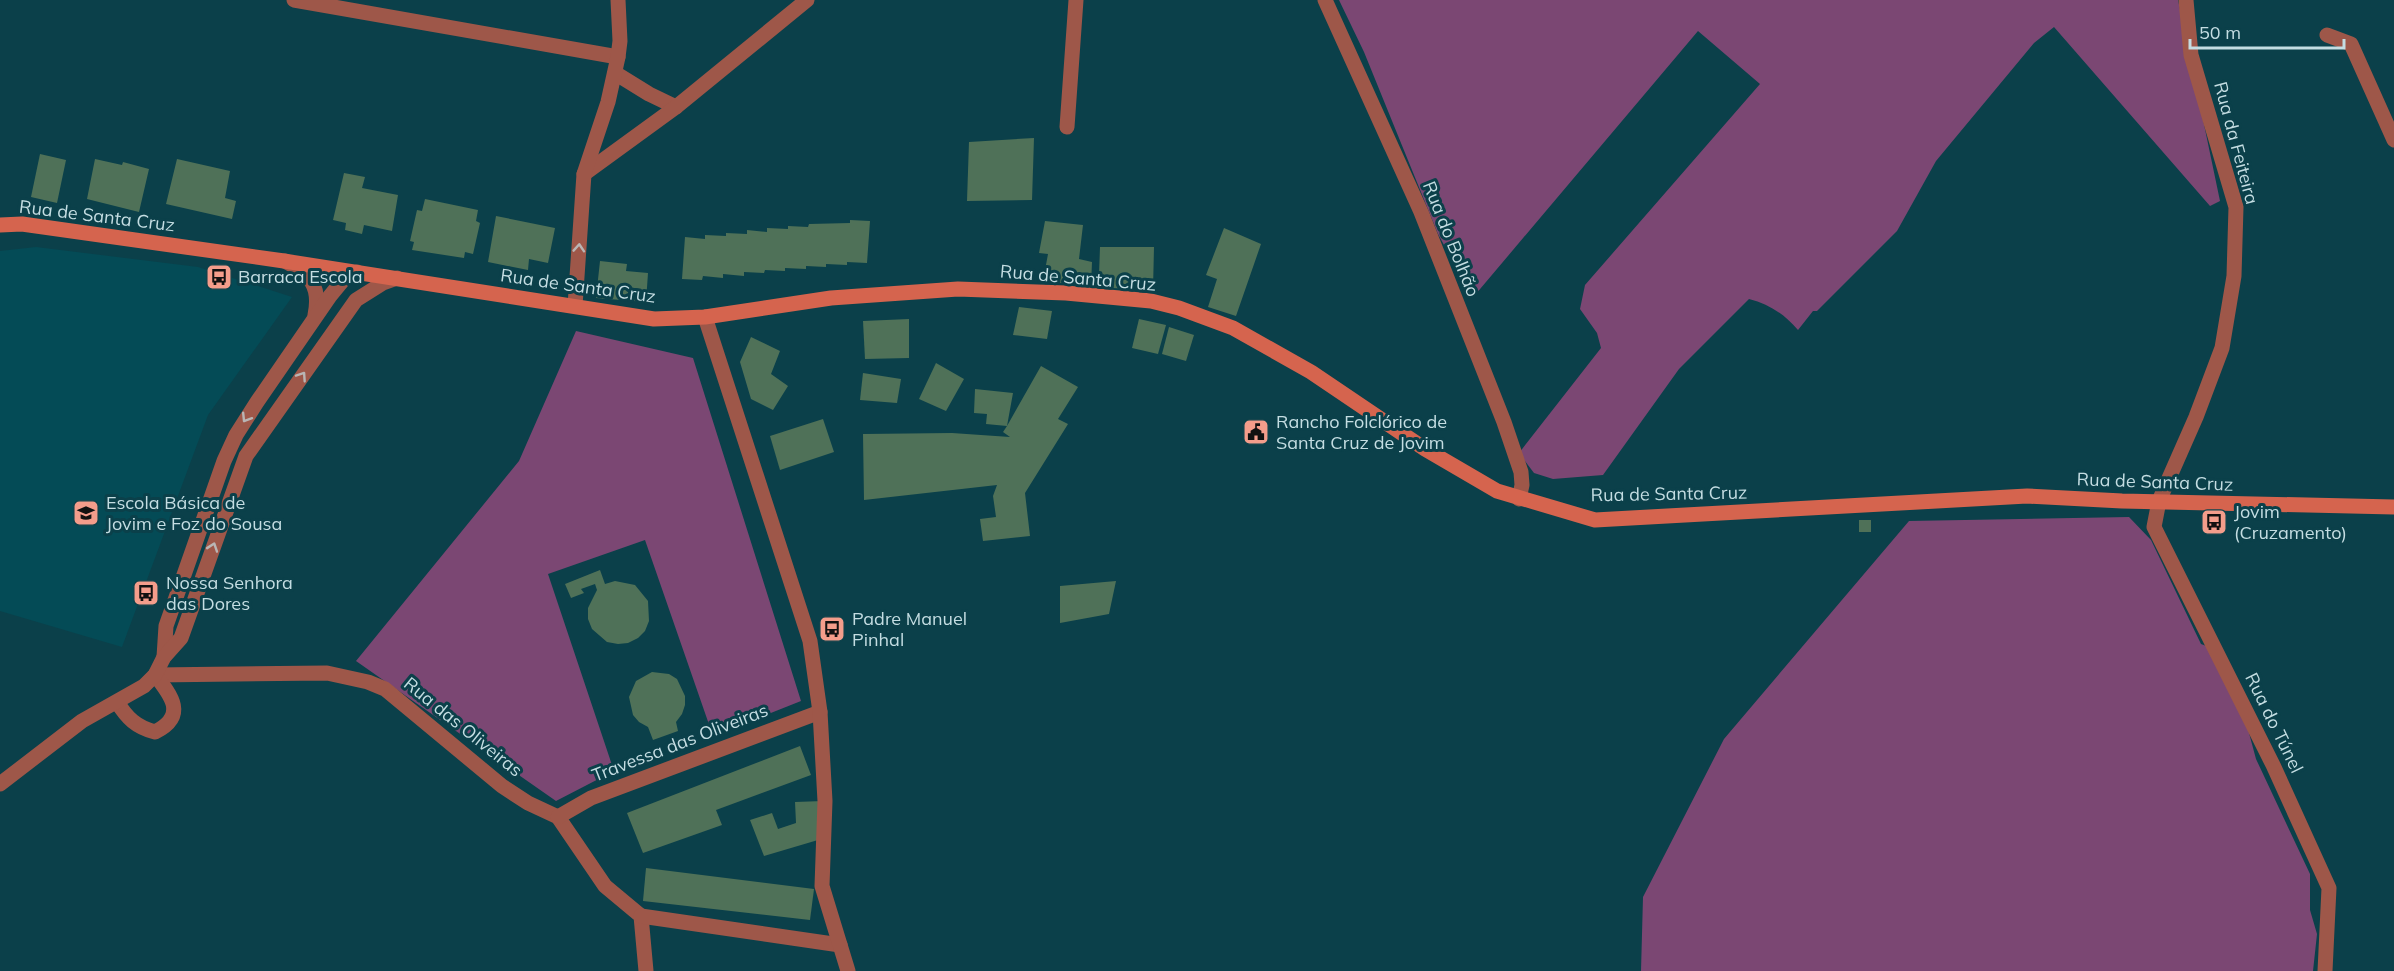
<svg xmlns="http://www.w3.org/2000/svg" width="2394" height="971" font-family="Mulish,sans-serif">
  <rect width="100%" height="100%" fill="#0b404a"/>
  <path fill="#044b56" d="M 36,247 L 198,267 L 292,297 L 208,415 L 122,647 L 0,611 L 0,251 Z"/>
  <g fill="#7b4773">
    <path d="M 1339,0 L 2178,0 L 2220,201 L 2210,206 L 2054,27 L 2034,43 L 1936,161 L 1897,231 L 1817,311 L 1813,311 L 1798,330 C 1784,314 1769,304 1749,299 L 1679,369 L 1603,475 L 1553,479 L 1534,473 L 1519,453 L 1601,348 L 1597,333 L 1580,309 L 1585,285 L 1760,84 L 1698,31 L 1475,295 L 1474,292 L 1471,294 L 1438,234 L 1364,52 Z"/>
    <path d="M 576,331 L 693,358 L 801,701 L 713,736 L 645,540 L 548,574 L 614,771 L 556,801 L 356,661 L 519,461 Z"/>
    <path d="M 2129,517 L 2151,540 L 2201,644 L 2217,650 L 2242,707 L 2256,759 L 2310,874 L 2310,910 L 2317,934 L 2313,971 L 1641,971 L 1643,897 L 1724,739 L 1909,521 Z"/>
  </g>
  <g fill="#4f7158">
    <path d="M 1034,138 L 1032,200 L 967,201 L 969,142 Z"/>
    <path d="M 40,154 L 66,160 L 57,203 L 31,197 Z"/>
    <path d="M 95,159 L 122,165 L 123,162 L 149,169 L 139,212 L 87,199 Z"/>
    <path d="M 177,159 L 230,171 L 225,198 L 236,201 L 232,219 L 166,204 Z"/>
    <path d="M 344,173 L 365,177 L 362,188 L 398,195 L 392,231 L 364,225 L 362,234 L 345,230 L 346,223 L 333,220 Z"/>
    <path d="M 425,199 L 478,210 L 476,221 L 480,223 L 473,254 L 465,252 L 464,258 L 412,250 L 414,242 L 410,241 L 417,210 L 422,211 Z"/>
    <path d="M 496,216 L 555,228 L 548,263 L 529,259 L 528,270 L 488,262 Z"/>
    <path d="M 850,220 L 870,221 L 867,263 L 847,262 L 847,265 L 826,264 L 826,267 L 806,266 L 806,269 L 785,268 L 785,271 L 765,270 L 764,273 L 744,272 L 744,276 L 723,274 L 723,278 L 703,276 L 702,280 L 682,279 L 685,237 L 705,239 L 705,235 L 726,236 L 726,233 L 747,234 L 747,230 L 767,232 L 767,228 L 788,229 L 788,226 L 808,227 L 809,224 L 850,223 Z"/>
    <path d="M 1045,221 L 1083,225 L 1079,259 L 1092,262 L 1091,286 L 1043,281 L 1048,254 L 1039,253 Z"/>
    <path d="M 1224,228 L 1261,244 L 1236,316 L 1208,307 L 1217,279 L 1206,275 Z"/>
    <path d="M 1100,247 L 1154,247 L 1153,290 L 1113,288 L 1113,275 L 1099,275 Z"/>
    <path d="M 600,261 L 627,264 L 626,271 L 648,273 L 646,302 L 596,298 Z"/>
    <path d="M 1019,307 L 1052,311 L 1047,339 L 1013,335 Z"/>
    <path d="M 909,319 L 909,358 L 865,359 L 863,321 Z"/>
    <path d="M 1139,319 L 1166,325 L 1158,354 L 1132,348 Z"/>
    <path d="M 1169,327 L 1194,335 L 1186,361 L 1162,354 Z"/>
    <path d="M 751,337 L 780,351 L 771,374 L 788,386 L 773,410 L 751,399 L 740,362 Z"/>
    <path d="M 936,363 L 964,379 L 946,411 L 919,399 Z"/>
    <path d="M 1041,366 L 1078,387 L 1058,419 L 1068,424 L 1025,493 L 1030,536 L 983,541 L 980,519 L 996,517 L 993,496 L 997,485 L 864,500 L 863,434 L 952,433 L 1010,437 L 1003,432 L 1007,426 L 986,424 L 987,414 L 974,413 L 975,389 L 1013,393 L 1007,426 Z"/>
    <path d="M 863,373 L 901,379 L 897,403 L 860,400 Z"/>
    <path d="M 823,419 L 834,452 L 780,470 L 770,436 Z"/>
    <rect x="1859" y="520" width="12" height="12"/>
    <path d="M 600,570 L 605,584 L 615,581 L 635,585 L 648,601 L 649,621 L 645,631 L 638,638 L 628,643 L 618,644 L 607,642 L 592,629 L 588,619 L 588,608 L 597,590 L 595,584 L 581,589 L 584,593 L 571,598 L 565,584 Z"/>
    <path d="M 1116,581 L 1109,614 L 1060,623 L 1060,586 Z"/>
    <path d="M 652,672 L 669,674 L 677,679 L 685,696 L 685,705 L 682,714 L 676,722 L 678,731 L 653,740 L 648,727 L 639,722 L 633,715 L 629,697 L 636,681 Z"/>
    <path d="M 800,746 L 811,775 L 716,810 L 722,825 L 643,853 L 627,813 Z"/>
    <path d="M 823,801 L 818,840 L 764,856 L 750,820 L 772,813 L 778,829 L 796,823 L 795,802 Z"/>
    <path d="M 646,868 L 814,889 L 810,920 L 643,901 Z"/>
  </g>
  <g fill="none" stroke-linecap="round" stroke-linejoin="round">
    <g stroke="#9e5749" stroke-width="15">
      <path d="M 294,0 L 618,57"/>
      <path d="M 1325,0 L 1421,212 L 1504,422 L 1521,472 L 1522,485 L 1519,499"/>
      <path d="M 2186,0 L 2191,55 L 2236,207 L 2234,276 L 2222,348 L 2196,417 L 2159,501 L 2154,527 L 2273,765 L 2329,888 L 2325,971"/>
      <path d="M 2327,35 L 2351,44 L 2394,140"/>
      <path d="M 615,73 L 649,94 L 676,107"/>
      <path d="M 1067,127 L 1076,0"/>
      <path d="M 584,174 L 676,107 L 807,0"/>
      <path d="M 285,261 C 310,274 321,286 315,315"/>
      <path d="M 575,306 L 584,174 L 608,102 L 618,57 L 620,41 L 618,0"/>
      <path d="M 164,657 L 166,626 L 224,461 L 236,435 L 257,402 L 330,296 L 344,279 L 357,272"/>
      <path d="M 155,675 L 327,673 L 368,682 L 385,689 L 502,786 L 528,803 L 558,817 L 605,886 L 641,916 L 646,971"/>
      <path d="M 117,702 C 127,718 136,727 155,732 C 187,716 172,696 155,675"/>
      <path d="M 0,784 L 82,721 L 144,686 L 155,675 L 164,657 L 181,638 L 246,456 L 356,300 L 383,283 L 397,278"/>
      <path d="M 558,817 L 591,798 L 820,712"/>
      <path d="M 641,916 L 840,945"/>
    </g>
    <path stroke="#9e5749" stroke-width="15" d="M 705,317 L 810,641 L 820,712 L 825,801 L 822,886 L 848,971"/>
    <path stroke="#d5644e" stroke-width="15" d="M 0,225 L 22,224 L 284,261 L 654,319 L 705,317 L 831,298 L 958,289 L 1066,293 L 1151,301 L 1179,308 L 1233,328 L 1311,372 L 1425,449 L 1497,491 L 1595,520 L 2027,496 L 2122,501 L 2394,507"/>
  </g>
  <defs><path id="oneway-chevron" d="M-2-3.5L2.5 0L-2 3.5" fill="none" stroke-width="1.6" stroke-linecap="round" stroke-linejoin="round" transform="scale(1.5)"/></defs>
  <g stroke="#b9b5b4">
    <use href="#oneway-chevron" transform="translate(579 248) rotate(-86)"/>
    <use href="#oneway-chevron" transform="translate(302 376) rotate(-56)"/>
    <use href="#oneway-chevron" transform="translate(246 418) rotate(122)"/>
    <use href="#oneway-chevron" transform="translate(213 547) rotate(-71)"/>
  </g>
  <defs>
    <g id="bus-square" transform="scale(1.35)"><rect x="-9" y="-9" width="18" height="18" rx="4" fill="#f49d8b" stroke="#0b404a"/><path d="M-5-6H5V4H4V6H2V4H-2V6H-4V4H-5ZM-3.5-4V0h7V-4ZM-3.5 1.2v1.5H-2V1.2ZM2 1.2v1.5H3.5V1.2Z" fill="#111"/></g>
    <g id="civic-square" transform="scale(1.35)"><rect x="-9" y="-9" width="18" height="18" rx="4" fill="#f49d8b" stroke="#0b404a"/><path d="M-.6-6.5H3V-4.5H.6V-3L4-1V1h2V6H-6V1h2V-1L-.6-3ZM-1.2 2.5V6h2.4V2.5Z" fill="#111"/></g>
    <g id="school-square" transform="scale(1.35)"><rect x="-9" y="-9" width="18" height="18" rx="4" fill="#f49d8b" stroke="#0b404a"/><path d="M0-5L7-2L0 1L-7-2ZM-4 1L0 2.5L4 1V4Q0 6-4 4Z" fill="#111"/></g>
  </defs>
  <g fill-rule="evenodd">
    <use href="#bus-square" x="219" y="277"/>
    <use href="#civic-square" x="1256" y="432"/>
    <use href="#school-square" x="86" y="513"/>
    <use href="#bus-square" x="2214" y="522"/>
    <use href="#bus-square" x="146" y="593"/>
    <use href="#bus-square" x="832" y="629"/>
  </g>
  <g text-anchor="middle" stroke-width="6" stroke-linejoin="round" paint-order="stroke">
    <g font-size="18" fill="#c4dde2" stroke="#0b404a">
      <text transform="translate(2236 143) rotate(75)" y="6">Rua da Feiteira</text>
      <text transform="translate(97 216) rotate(7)" y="6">Rua de Santa Cruz</text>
      <text transform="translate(1451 239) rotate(68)" y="6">Rua do Bolhão</text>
      <text transform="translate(1078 278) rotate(5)" y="6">Rua de Santa Cruz</text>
      <text transform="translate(578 286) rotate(8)" y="6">Rua de Santa Cruz</text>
      <text transform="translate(2155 482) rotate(2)" y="6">Rua de Santa Cruz</text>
      <text transform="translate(1669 494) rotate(-1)" y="6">Rua de Santa Cruz</text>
      <text transform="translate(2274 723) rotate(64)" y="6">Rua do Túnel</text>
      <text transform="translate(463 727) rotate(39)" y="6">Rua das Oliveiras</text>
      <text transform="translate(680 743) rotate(-21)" y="6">Travessa das Oliveiras</text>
    </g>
    <g font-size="18" fill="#c4dde2" stroke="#0b404a" text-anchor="start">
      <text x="238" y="283">Barraca Escola</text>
      <text x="1276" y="428">Rancho Folclórico de<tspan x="1276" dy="21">Santa Cruz de Jovim</tspan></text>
      <text x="106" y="509">Escola Básica de<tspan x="106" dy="21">Jovim e Foz do Sousa</tspan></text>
      <text x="2234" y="518">Jovim<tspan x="2234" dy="21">(Cruzamento)</tspan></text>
      <text x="166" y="589">Nossa Senhora<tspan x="166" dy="21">das Dores</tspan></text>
      <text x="852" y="625">Padre Manuel<tspan x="852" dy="21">Pinhal</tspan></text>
    </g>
  </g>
  <path d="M2190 39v9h154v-9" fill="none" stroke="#c4dde2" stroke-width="3"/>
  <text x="2199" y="39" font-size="18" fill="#c4dde2" stroke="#0b404a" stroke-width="4.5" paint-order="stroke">50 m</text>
</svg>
